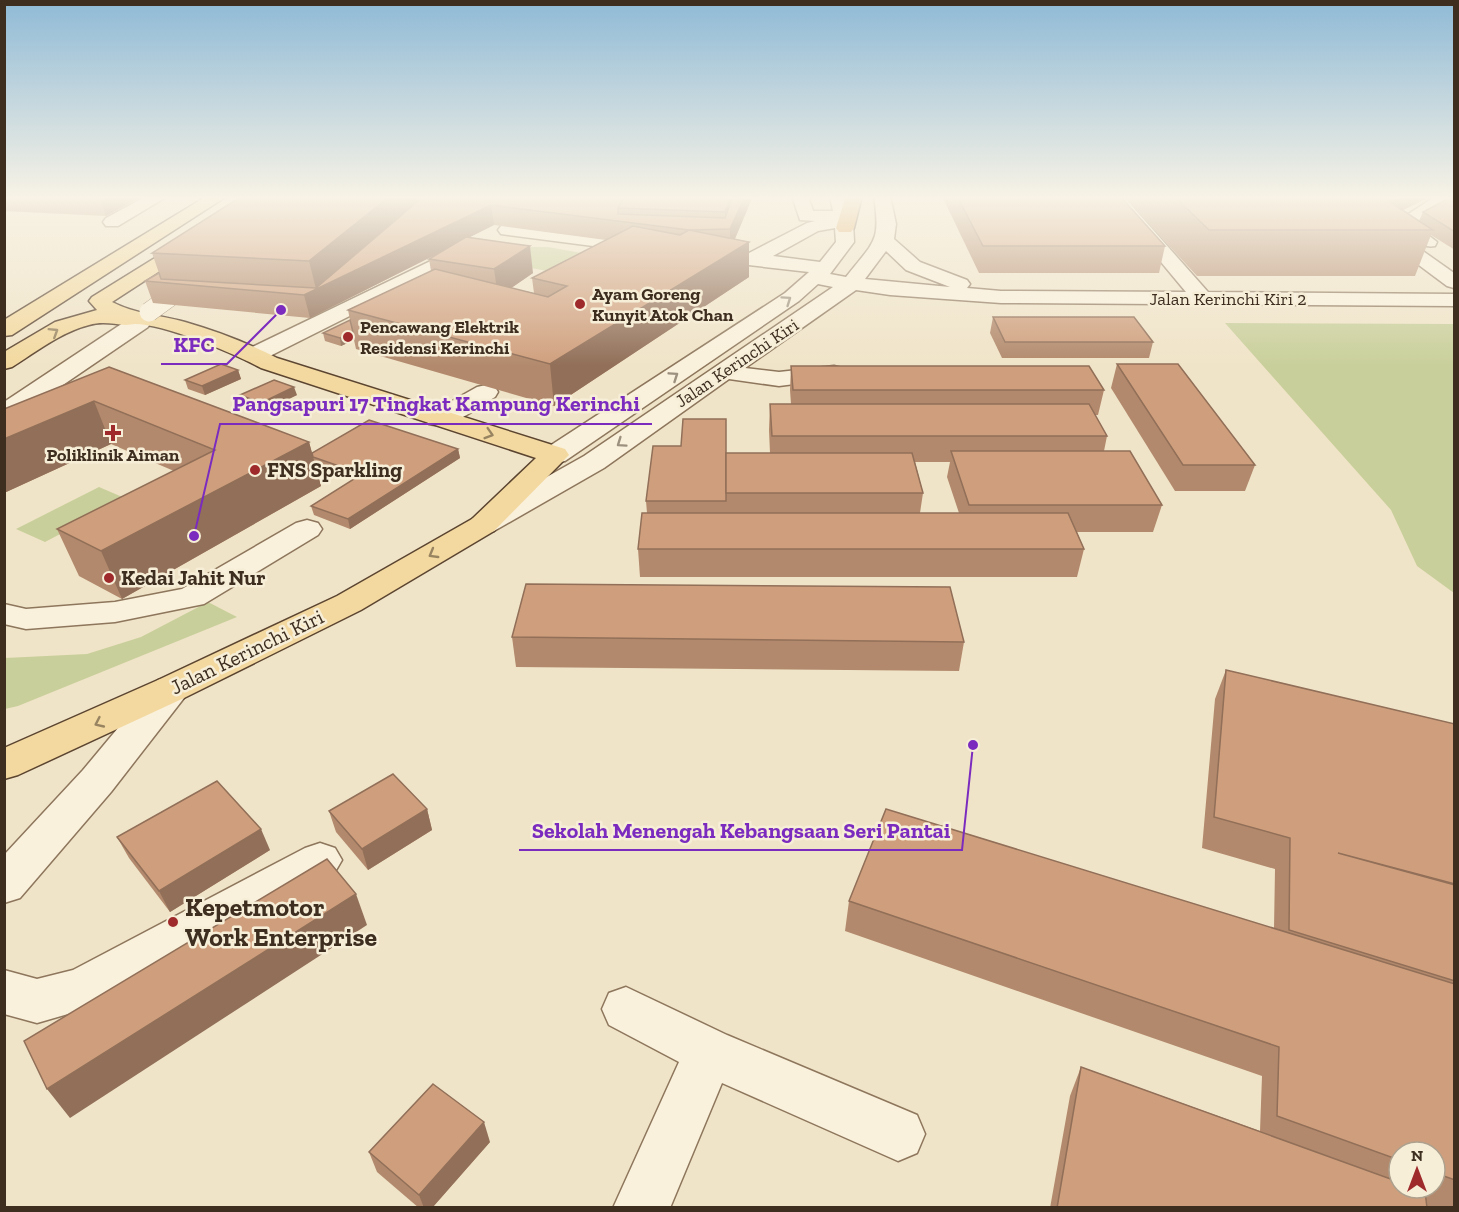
<svg xmlns="http://www.w3.org/2000/svg" width="1459" height="1212" font-family="'Zilla Slab',serif">
  <rect width="100%" height="100%" fill="#f0e4c8"/>
  <g fill="#c9cf9b">
    <path d="M 522,247 L 548,247 L 621,260 L 588,279 L 485,259 Z"/>
    <path d="M 1225,323 L 1454,324 L 1454,593 L 1417,566 L 1391,510 Z"/>
    <path d="M 99,487 L 127,499 L 45,542 L 16,529 Z"/>
    <path d="M 208,602 L 237,617 L 18,706 L 5,709 L 5,658 L 87,654 L 141,637 Z"/>
  </g>
  <g fill="none" stroke-linecap="round" stroke-linejoin="round">
    <g stroke="#8d765c" stroke-width="3">
      <g id="minor">
        <path d="M 147,196 L 168,196 L 118,226 L 106,226 L 103,222 L 106,218 Z"/>
        <path d="M 792,196 L 808,196 L 813,211 L 833,211 L 830,196 L 846,196 L 853,221 L 854,242 L 830,274 L 846,277 C 874,241 881,243 874,196 L 890,196 L 896,224 L 894,239 L 920,262 L 967,280 L 970,284 L 967,288 L 1001,291 L 1186,292 L 1106,196 L 1123,196 L 1208,292 L 1454,294 L 1454,306 L 1001,303 L 890,295 L 856,290 L 745,368 L 779,372 L 834,366 L 842,368 L 846,373 L 842,378 L 779,386 L 729,379 L 604,468 L 494,531 L 483,534 L 472,531 L 468,525 L 472,519 L 584,456 L 833,287 L 818,284 L 799,301 L 565,461 L 555,463 L 545,461 L 541,455 L 545,449 L 785,293 L 809,272 L 704,260 L 697,258 L 694,254 L 697,250 L 704,248 L 749,253 L 807,223 L 815,221 L 800,220 ZM 835,228 L 836,242 L 820,262 L 773,256 L 818,231 ZM 886,251 L 906,270 L 950,287 L 865,279 Z"/>
        <path d="M 1326,196 L 1345,196 L 1454,273 L 1454,288 L 1447,286 Z"/>
        <path d="M 1436,196 L 1454,196 L 1454,199 L 1414,224 L 1437,242 L 1435,246 C 1421,249 1401,235 1393,224 Z"/>
        <path d="M 507,225 L 647,241 L 654,243 L 656,247 L 654,251 L 647,253 L 501,234 L 498,230 L 501,226 Z"/>
        <path d="M 470,242 L 477,244 L 479,248 L 477,252 L 262,360 L 254,362 L 246,360 L 242,355 L 246,350 Z"/>
        <path d="M 140,315 L 148,317 L 151,322 L 148,327 L 13,419 L 4,421 L 4,402 L 132,317 Z"/>
        <path d="M 486,385 L 495,387 L 498,392 L 495,397 C 476,408 451,430 429,424 L 425,419 L 429,414 L 477,387 Z"/>
        <path d="M 307,520 L 318,523 L 322,529 L 318,535 L 204,604 L 115,622 L 26,629 L 4,624 L 4,604 L 26,609 L 115,602 L 182,589 L 296,523 Z"/>
        <path d="M 171,677 L 184,680 L 189,689 L 184,698 L 111,792 L 20,898 L 4,903 L 4,855 L 83,770 L 158,680 Z"/>
        <path d="M 320,843 L 335,848 L 342,860 L 335,872 L 99,1005 L 37,1023 L 4,1014 L 4,970 L 37,979 L 73,970 L 305,848 Z"/>
        <path d="M 626,987 L 727,1035 L 917,1115 L 925,1134 L 917,1153 L 898,1161 L 722,1083 L 670,1208 L 613,1208 L 679,1062 L 609,1025 L 602,1009 L 609,993 Z"/>
      </g>
    </g>
    <g stroke="#5b4430" stroke-width="3">
      <g id="major">
        <path d="M 207,196 L 227,196 L 12,335 L 4,336 L 4,320 Z"/>
        <path d="M 255,196 L 275,196 L 112,302 C 135,314 160,315 185,322 C 216,331 248,343 277,358 L 565,449 L 569,455 L 494,531 L 361,610 L 184,698 L 18,775 L 4,779 L 4,748 L 158,680 L 337,596 L 472,519 L 536,458 L 261,368 C 233,353 165,324 135,324 C 132,324 129,325 126,325 C 113,324 102,321 89,325 C 61,332 36,352 12,367 L 4,369 L 4,352 L 55,322 L 97,310 L 89,301 L 92,297 Z"/>
      </g>
    </g>
    <g stroke="#5b4430" stroke-width="3">
      <path id="highway" d="M 846,196 L 862,196 L 854,228 L 851,232 L 839,232 L 836,228 Z"/>
    </g>
    <use href="#minor" fill="#faf1dc" fill-rule="evenodd"/>
    <use href="#major" fill="#f3d9a0" fill-rule="evenodd"/>
    <use href="#highway" fill="#e0a458" fill-rule="evenodd"/>
    <g stroke="#8d765c" stroke-width="20" stroke-linecap="butt">
      <path id="minor-bridge" d="M 149,312 L 196,278"/>
    </g>
    <use href="#minor-bridge" stroke="#faf1dc" stroke-width="19"/>
  </g>
  <g fill="#b2896c" fill-rule="evenodd">
    <path d="M 4,196 L 143,196 L 106,216 L 4,211 Z"/>
    <path d="M 242,196 L 753,196 L 735,239 L 749,242 L 749,277 L 554,406 L 356,349 L 354,340 L 341,346 L 325,341 L 323,333 L 350,320 L 348,310 L 431,271 L 429,259 L 443,251 L 310,318 L 153,303 L 145,281 L 159,273 L 152,253 ZM 494,225 L 606,240 L 532,278 L 534,293 L 511,288 L 533,273 L 469,237 Z"/>
    <path d="M 942,196 L 1120,196 L 1165,246 L 1159,273 L 979,273 Z"/>
    <path d="M 1123,196 L 1432,196 L 1403,210 L 1419,221 L 1423,212 L 1455,196 L 1455,250 L 1431,235 L 1415,276 L 1197,276 Z"/>
    <path d="M 993,317 L 1153,342 L 1149,358 L 1002,358 L 990,333 Z"/>
    <path d="M 1117,364 L 1255,465 L 1245,491 L 1175,491 L 1111,388 Z"/>
    <path d="M 791,366 L 1104,390 L 1098,415 L 1095,415 L 1107,436 L 1104,451 L 1162,505 L 1153,532 L 1077,532 L 1084,549 L 1077,577 L 640,577 L 638,549 L 647,513 L 646,501 L 726,453 L 770,453 L 769,430 L 770,404 L 791,404 L 790,390 ZM 915,462 L 950,462 L 947,477 L 959,513 L 920,513 L 923,493 Z"/>
    <path d="M 109,367 L 309,442 L 312,453 L 458,449 L 460,458 L 350,529 L 314,515 L 311,506 L 353,480 L 315,466 L 321,486 L 122,599 L 79,576 L 57,529 L 174,471 L 111,444 L 4,493 Z"/>
    <path d="M 238,370 L 241,379 L 205,395 L 188,389 L 185,380 Z"/>
    <path d="M 240,395 L 297,395 L 264,411 L 243,404 Z"/>
    <path d="M 512,637 L 964,642 L 959,671 L 516,667 Z"/>
    <path d="M 1226,670 L 1455,724 L 1455,1208 L 1050,1208 L 1070,1096 L 1081,1067 L 1260,1131 L 1262,1076 L 845,931 L 849,901 L 1274,928 L 1275,869 L 1202,848 L 1215,699 ZM 1399,1152 L 1435,1152 L 1435,1188 L 1399,1188 Z"/>
    <path d="M 427,809 L 432,830 L 368,870 L 336,832 L 329,811 Z"/>
    <path d="M 117,837 L 270,850 L 170,912 L 129,858 Z"/>
    <path d="M 490,1142 L 432,1208 L 419,1208 L 377,1172 L 369,1152 Z"/>
  </g>
  <g fill="#916f58">
    <path d="M 99,196 L 143,196 L 106,216 Z"/>
    <path d="M 390,196 L 449,196 L 491,205 L 494,225 L 310,318 L 304,295 L 316,289 L 309,261 Z"/>
    <path d="M 731,196 L 739,196 L 725,229 L 725,212 Z"/>
    <path d="M 745,196 L 753,196 L 730,250 L 730,229 Z"/>
    <path d="M 1399,196 L 1432,196 L 1388,217 L 1395,198 Z"/>
    <path d="M 749,242 L 749,277 L 554,406 L 550,364 Z"/>
    <path d="M 530,246 L 533,273 L 498,297 L 494,269 Z"/>
    <path d="M 353,332 L 354,340 L 341,346 L 340,338 Z"/>
    <path d="M 238,370 L 241,379 L 205,395 L 202,386 Z"/>
    <path d="M 294,387 L 297,395 L 264,411 L 261,403 Z"/>
    <path d="M 94,401 L 111,444 L 4,493 L 4,439 Z"/>
    <path d="M 309,442 L 321,486 L 122,599 L 101,551 Z"/>
    <path d="M 458,449 L 460,458 L 350,529 L 348,519 Z"/>
    <path d="M 427,809 L 432,830 L 368,870 L 362,849 Z"/>
    <path d="M 261,829 L 270,850 L 170,912 L 159,891 Z"/>
    <path d="M 356,894 L 367,925 L 70,1118 L 47,1089 Z"/>
    <path d="M 484,1122 L 490,1142 L 432,1208 L 424,1208 L 419,1195 Z"/>
  </g>
  <g fill="#cf9f7d" stroke="#916f58" stroke-width="1.5">
    <path d="M 242,196 L 390,196 L 309,261 L 152,253 Z"/>
    <path d="M 424,196 L 625,196 L 618,208 L 618,214 L 725,218 L 733,196 L 745,196 L 730,229 L 689,230 L 491,205 L 304,295 L 145,281 L 159,273 L 161,279 L 316,288 Z"/>
    <path d="M 625,196 L 731,196 L 725,212 L 618,208 Z"/>
    <path d="M 957,196 L 1120,196 L 1165,246 L 983,246 Z"/>
    <path d="M 1174,196 L 1381,196 L 1433,230 L 1209,230 Z"/>
    <path d="M 1453,196 L 1455,196 L 1455,232 L 1423,212 Z"/>
    <path d="M 633,226 L 680,235 L 689,230 L 749,242 L 550,364 L 348,310 L 435,269 L 548,297 L 567,286 L 532,278 Z"/>
    <path d="M 466,237 L 530,246 L 494,269 L 429,259 Z"/>
    <path d="M 993,317 L 1134,317 L 1153,342 L 1005,342 Z"/>
    <path d="M 350,320 L 353,332 L 340,338 L 323,333 Z"/>
    <path d="M 221,364 L 238,370 L 202,386 L 185,380 Z"/>
    <path d="M 1117,364 L 1178,364 L 1255,465 L 1183,465 Z"/>
    <path d="M 791,366 L 1089,366 L 1104,390 L 793,390 Z"/>
    <path d="M 109,367 L 309,442 L 101,551 L 57,529 L 215,450 L 94,401 L 4,439 L 4,409 Z"/>
    <path d="M 274,380 L 294,387 L 261,403 L 240,395 Z"/>
    <path d="M 770,404 L 1089,404 L 1107,436 L 772,436 Z"/>
    <path d="M 683,419 L 726,419 L 726,501 L 646,501 L 653,446 L 681,446 Z"/>
    <path d="M 369,420 L 458,449 L 348,519 L 311,506 L 362,474 L 313,457 L 312,453 Z"/>
    <path d="M 951,451 L 1130,451 L 1162,505 L 969,505 Z"/>
    <path d="M 726,453 L 912,453 L 923,493 L 726,493 Z"/>
    <path d="M 642,513 L 1068,513 L 1084,549 L 638,549 Z"/>
    <path d="M 526,584 L 950,587 L 964,642 L 512,637 Z"/>
    <path d="M 1226,670 L 1455,724 L 1455,884 L 1338,853 L 1455,885 L 1455,981 L 1289,930 L 1290,838 L 1214,817 Z"/>
    <path d="M 393,774 L 427,809 L 362,849 L 329,811 Z"/>
    <path d="M 217,781 L 261,829 L 159,891 L 117,837 Z"/>
    <path d="M 886,809 L 1455,984 L 1455,1180 L 1435,1173 L 1435,1152 L 1399,1152 L 1399,1160 L 1277,1116 L 1279,1047 L 849,901 Z"/>
    <path d="M 327,859 L 356,894 L 47,1089 L 24,1041 Z"/>
    <path d="M 1081,1067 L 1399,1182 L 1399,1188 L 1416,1188 L 1425,1191 L 1427,1208 L 1057,1208 Z"/>
    <path d="M 433,1084 L 484,1122 L 419,1195 L 369,1152 Z"/>
  </g>
  <defs><path id="oneway-chevron" d="M-2-3.5L2.5 0L-2 3.5" fill="none" stroke-width="1.6" stroke-linecap="round" stroke-linejoin="round" transform="scale(1.5)"/></defs>
  <g stroke="#9c907e">
    <use href="#oneway-chevron" transform="translate(787 300) rotate(-35)"/>
    <use href="#oneway-chevron" transform="translate(674 376) rotate(-34)"/>
    <use href="#oneway-chevron" transform="translate(621 443) rotate(145)"/>
  </g>
  <g stroke="#988460">
    <use href="#oneway-chevron" transform="translate(54 332) rotate(-32)"/>
    <use href="#oneway-chevron" transform="translate(489 434) rotate(17)"/>
    <use href="#oneway-chevron" transform="translate(433 554) rotate(150)"/>
    <use href="#oneway-chevron" transform="translate(99 723) rotate(155)"/>
  </g>
  <linearGradient id="sky" x2="0" y2="1"><stop stop-color="#8fbad6"/><stop offset="0.54" stop-color="#f8f3e6"/><stop offset="1" stop-color="#f8f3e6" stop-opacity="0"/></linearGradient>
  <rect width="1459" height="366" fill="url(#sky)"/>
  <g fill="#9e2a2b" stroke="#f7eed8" stroke-width="2">
    <circle cx="580" cy="304" r="6"/>
    <circle cx="348" cy="337" r="6"/>
    <path d="M110 424h6v6h6v6h-6v6h-6v-6h-6v-6h6z"/>
    <circle cx="255" cy="470" r="6"/>
    <circle cx="109" cy="578" r="6"/>
    <circle cx="173" cy="922" r="6"/>
  </g>
  <g text-anchor="middle" stroke-width="5" stroke-linejoin="round" paint-order="stroke">
    <g font-size="18" font-weight="bold" fill="#3d2e20" stroke="#f7eed8" text-anchor="start">
      <text x="592" y="300">Ayam Goreng<tspan x="592" dy="21">Kunyit Atok Chan</tspan></text>
      <text x="360" y="333">Pencawang Elektrik<tspan x="360" dy="21">Residensi Kerinchi</tspan></text>
      <text x="113" y="461" text-anchor="middle">Poliklinik Aiman</text>
    </g>
    <g font-size="18" fill="#3d2e20" stroke="#f7eed8">
      <text x="1228" y="305">Jalan Kerinchi Kiri 2</text>
      <text transform="translate(737 363) rotate(-34)" y="6">Jalan Kerinchi Kiri</text>
    </g>
    <g font-size="21" font-weight="bold" fill="#3d2e20" stroke="#f7eed8" text-anchor="start">
      <text x="267" y="477">FNS Sparkling</text>
      <text x="121" y="585">Kedai Jahit Nur</text>
    </g>
    <g font-size="21" fill="#3d2e20" stroke="#f7eed8">
      <text transform="translate(247 652) rotate(-26)" y="7">Jalan Kerinchi Kiri</text>
    </g>
    <g font-size="26" font-weight="bold" fill="#3d2e20" stroke="#f7eed8" text-anchor="start">
      <text x="185" y="916">Kepetmotor<tspan x="185" dy="30">Work Enterprise</tspan></text>
    </g>
  </g>
  <path fill="none" stroke="#7b2cbf" stroke-width="2" d="M281 310L227 364H161M194 536L220 424H652M973 745L962 850H519"/>
  <g fill="#7b2cbf" stroke="#f7eed8" stroke-width="2">
    <circle cx="281" cy="310" r="6"/>
    <circle cx="194" cy="536" r="6"/>
    <circle cx="973" cy="745" r="6"/>
  </g>
  <g font-size="22" text-anchor="middle" font-weight="bold" fill="#7b2cbf" stroke="#f7eed8" stroke-width="5" stroke-linejoin="round" paint-order="stroke">
    <text x="194" y="352">KFC</text>
    <text x="436" y="411">Pangsapuri 17 Tingkat Kampung Kerinchi</text>
    <text x="741" y="838">Sekolah Menengah Kebangsaan Seri Pantai</text>
  </g>
  <rect width="1459" height="1212" fill="none" stroke="#3d2e20" stroke-width="12"/>
  <g transform="translate(1417 1170)"><circle r="28" fill="#f7eed8" stroke="#ada18e" stroke-width="1.5"/>
  <path d="M0-4.5L10 22L0 15L-10 22Z" fill="#9e2a2b"/>
  <text y="-9" font-size="16" font-weight="bold" text-anchor="middle" fill="#3d2e20">N</text>
  </g>
</svg>
